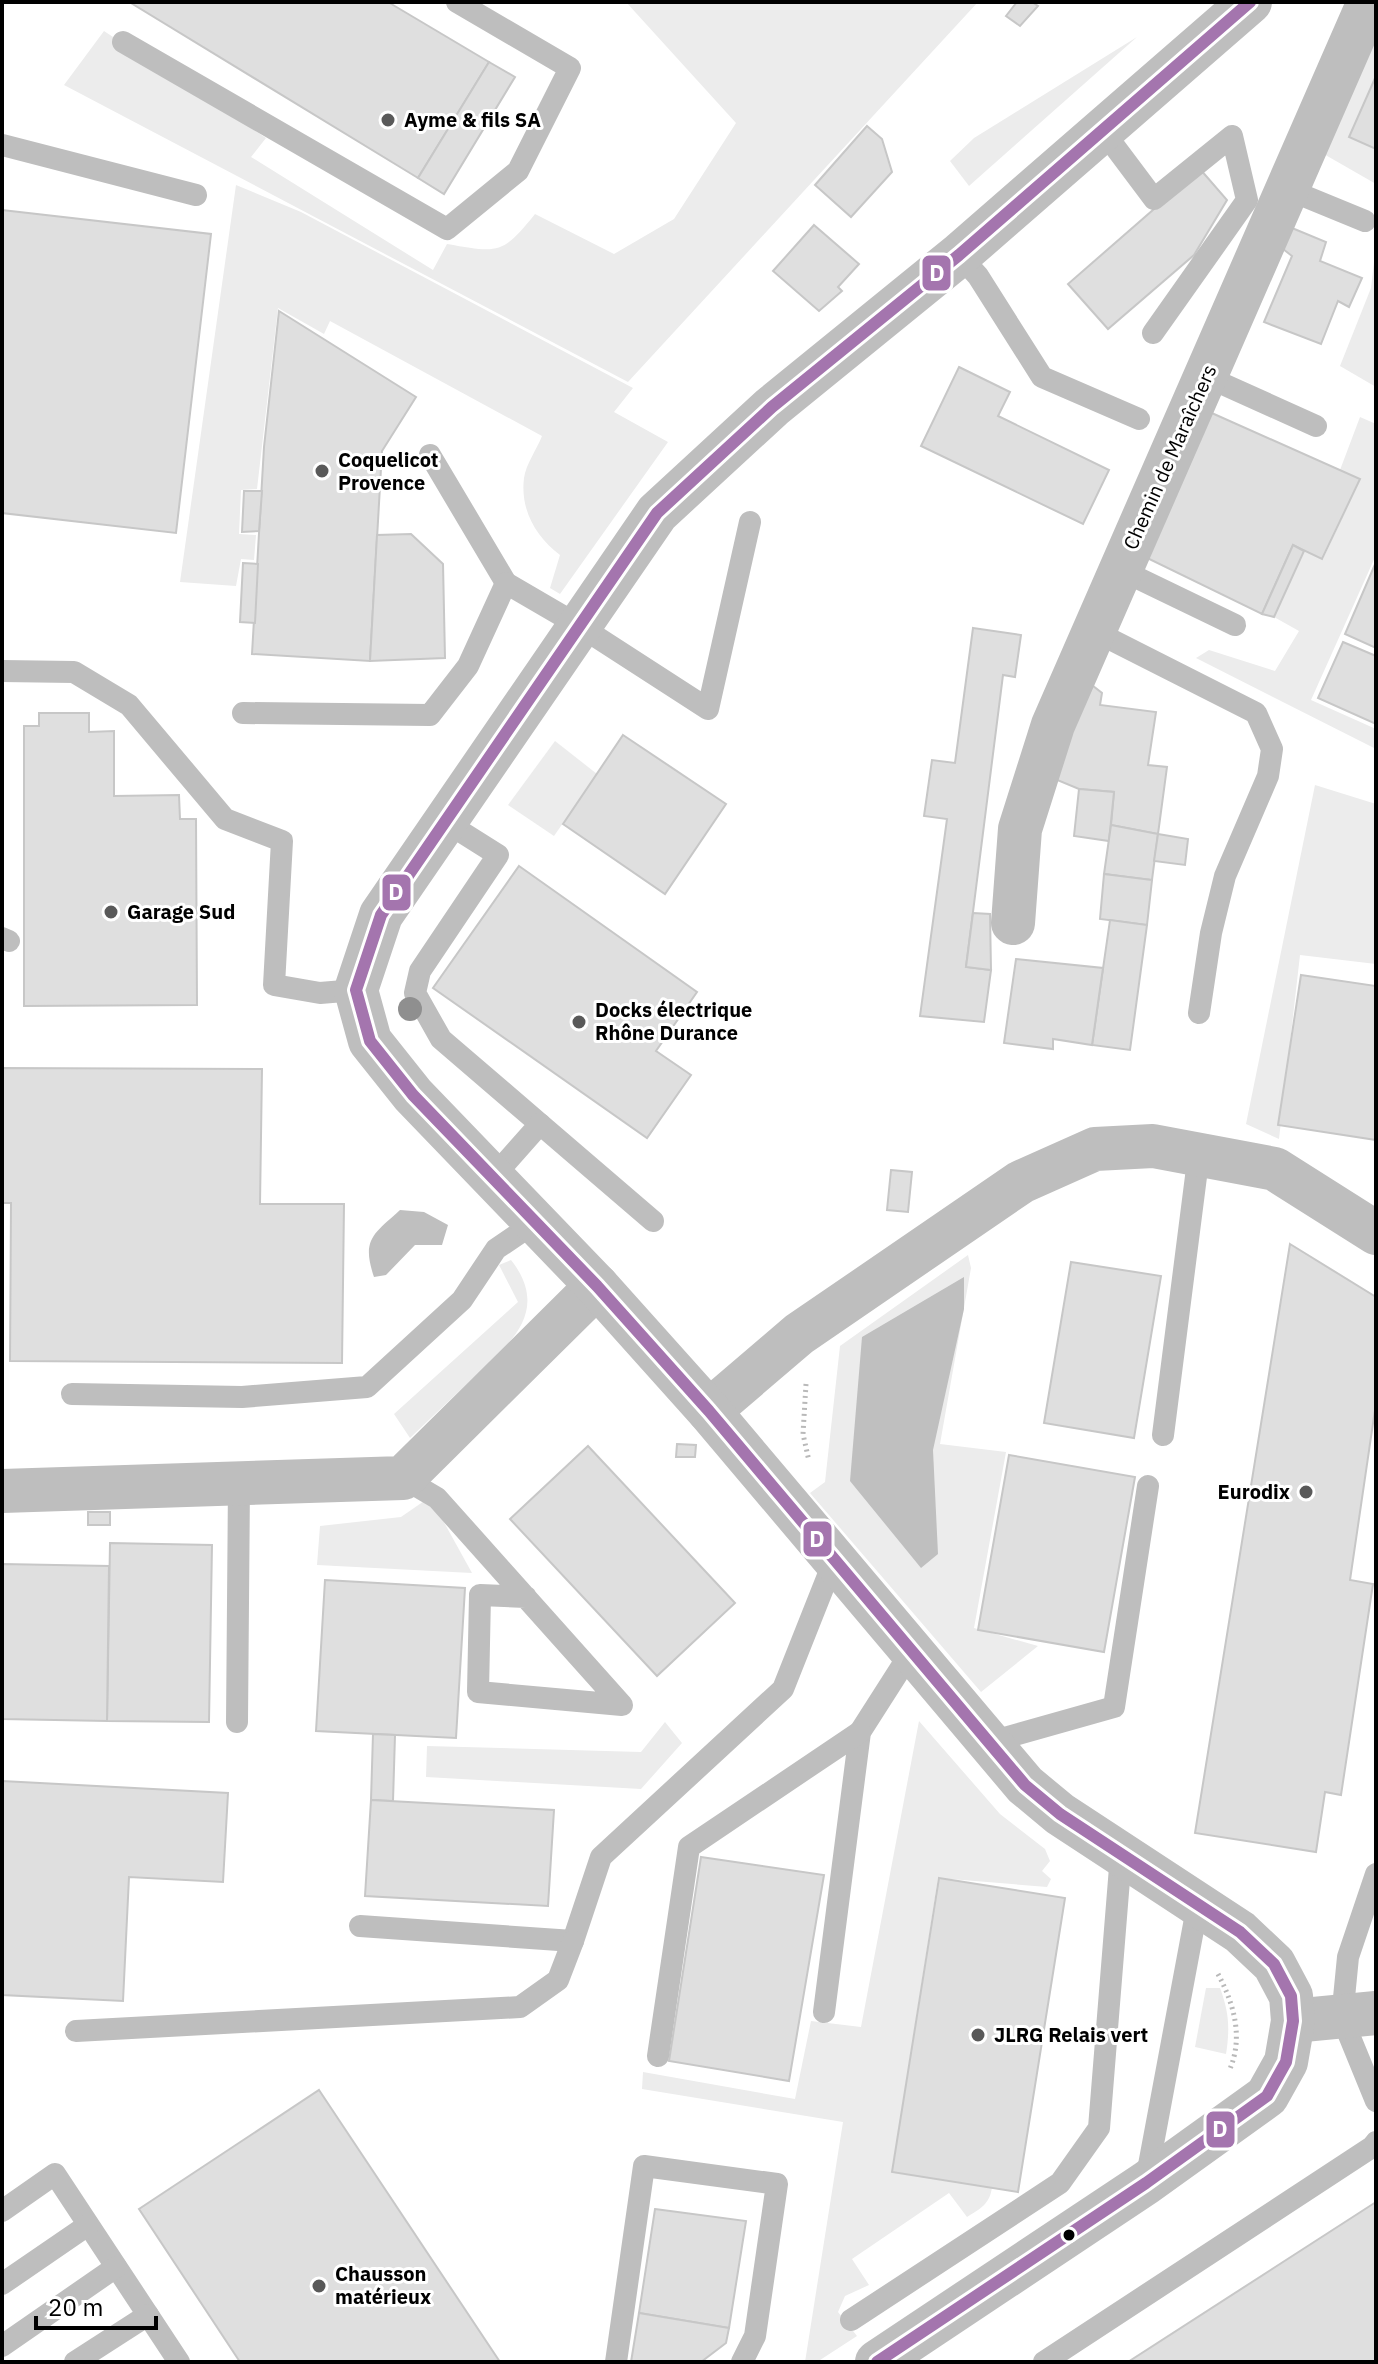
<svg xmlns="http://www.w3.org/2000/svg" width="1378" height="2364" font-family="'IBM Plex Sans',sans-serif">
  <rect width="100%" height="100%" fill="#fff"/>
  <g fill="#ececec">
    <path d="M 626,2 L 978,2 L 628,382 L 64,85 L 104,31 L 266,138 L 251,157 L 433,270 L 447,244 C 499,253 502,255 535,214 L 614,254 L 674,219 L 736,123 Z"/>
    <path d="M 1376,15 L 1376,76 L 1349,136 L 1376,149 L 1376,184 L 1322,153 Z"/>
    <path d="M 1137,37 L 969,186 L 950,161 L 974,138 Z"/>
    <path d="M 236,185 L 301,212 L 633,388 L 614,412 L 668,442 L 560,594 L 550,588 L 560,555 C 536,537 520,510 524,478 C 526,464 537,449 542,436 L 330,321 L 324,334 L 278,308 L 257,489 L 241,490 L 239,534 L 256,535 L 254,560 L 241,559 L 236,586 L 180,582 Z"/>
    <path d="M 1376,245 L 1376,387 L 1340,366 L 1371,288 Z"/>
    <path d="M 1360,417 L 1376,424 L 1376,555 L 1311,700 L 1376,729 L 1376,749 L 1196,658 L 1209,650 L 1275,671 L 1299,631 L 1274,617 L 1304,551 L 1323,559 L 1360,480 L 1340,470 Z"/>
    <path d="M 555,741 L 597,774 L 554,836 L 508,805 Z"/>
    <path d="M 1315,785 L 1376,804 L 1376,964 L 1300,955 L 1279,1139 L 1246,1124 Z"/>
    <path d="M 968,1255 L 971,1268 L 940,1444 L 1006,1452 L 974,1628 L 1038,1646 L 981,1692 L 810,1493 L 825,1482 L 840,1346 Z"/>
    <path d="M 511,1260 C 551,1311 510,1344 473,1378 C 452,1398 431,1418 410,1438 L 394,1414 L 518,1302 L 499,1265 Z"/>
    <path d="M 430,1497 L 472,1573 L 317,1565 L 320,1526 L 401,1517 Z"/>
    <path d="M 919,1721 L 1000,1814 L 1045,1849 L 1050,1861 L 1042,1871 L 1051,1879 L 1047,1887 L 938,1878 L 892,2171 L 992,2187 C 990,2204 980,2209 967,2217 L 949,2193 L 852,2259 L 869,2285 L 845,2296 L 838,2312 L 857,2336 L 817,2362 L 805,2362 L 843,2122 L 642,2089 L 643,2072 L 795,2099 L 811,2021 L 861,2027 Z"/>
    <path d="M 665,1722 L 682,1743 L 641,1789 L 426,1777 L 427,1746 L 641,1752 Z"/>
    <path d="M 1206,1988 L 1220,1988 C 1229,2012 1230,2029 1226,2054 L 1195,2047 Z"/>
  </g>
  <g fill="#bfbfbf">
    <path d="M 400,1210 L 424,1212 L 448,1225 L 442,1245 L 415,1245 L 386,1275 L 374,1277 C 361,1239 374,1234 400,1210 Z"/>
    <path d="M 964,1277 L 964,1309 L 933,1450 L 938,1554 L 921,1568 L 850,1481 L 862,1337 Z"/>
  </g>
  <g fill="#dfdfdf" stroke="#c7c7c7" stroke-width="2">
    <path d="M 388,2 L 489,62 L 418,178 L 131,3 Z"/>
    <path d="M 1017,2 L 1032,2 L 1038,6 L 1020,26 L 1006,16 Z"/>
    <path d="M 489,62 L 515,77 L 444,194 L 418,178 Z"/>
    <path d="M 1376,76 L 1376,149 L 1349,137 Z"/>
    <path d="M 867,126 L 882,139 L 892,172 L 851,217 L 815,185 Z"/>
    <path d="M 1200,169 L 1227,200 L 1194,255 L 1108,329 L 1068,284 Z"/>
    <path d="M 2,210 L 211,234 L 176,533 L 2,513 Z"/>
    <path d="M 814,225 L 859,264 L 838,287 L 842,291 L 819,311 L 773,271 Z"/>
    <path d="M 1292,228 L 1326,242 L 1320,261 L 1362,278 L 1349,307 L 1338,301 L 1321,344 L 1264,322 L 1292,256 L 1283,249 Z"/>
    <path d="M 279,311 L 416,397 L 382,451 L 370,661 L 252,654 L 264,447 Z"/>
    <path d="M 959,367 L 1010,392 L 998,416 L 1109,470 L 1083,524 L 921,446 Z"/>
    <path d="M 1205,410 L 1360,479 L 1322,559 L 1293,545 L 1262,614 L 1141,555 Z"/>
    <path d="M 244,491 L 262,491 L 259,531 L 242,532 Z"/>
    <path d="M 411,534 L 443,564 L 445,658 L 370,661 L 377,535 Z"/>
    <path d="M 1293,545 L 1304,551 L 1274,617 L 1262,614 Z"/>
    <path d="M 1376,562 L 1376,648 L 1345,634 Z"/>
    <path d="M 243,563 L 258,564 L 255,623 L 240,622 Z"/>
    <path d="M 973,628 L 1021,635 L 1015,677 L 1003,675 L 966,967 L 991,970 L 984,1022 L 920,1016 L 947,819 L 924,816 L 932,760 L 955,763 Z"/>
    <path d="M 1343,642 L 1376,656 L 1376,724 L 1318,698 Z"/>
    <path d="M 1088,682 L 1102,693 L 1100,705 L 1156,712 L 1148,765 L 1167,767 L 1158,834 L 1111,825 L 1114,792 L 1079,789 L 1050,777 Z"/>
    <path d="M 39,713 L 89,713 L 89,732 L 114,731 L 114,796 L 179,795 L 180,819 L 196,819 L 197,1005 L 24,1006 L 24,726 L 39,726 Z"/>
    <path d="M 623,735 L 726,804 L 665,894 L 563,824 Z"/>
    <path d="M 1079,789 L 1114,792 L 1109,841 L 1074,836 Z"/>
    <path d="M 1111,825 L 1158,834 L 1152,880 L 1104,874 Z"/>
    <path d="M 1158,834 L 1188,839 L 1185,865 L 1154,861 Z"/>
    <path d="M 519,866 L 697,992 L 656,1051 L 691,1075 L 647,1138 L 433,988 Z"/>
    <path d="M 1104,874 L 1152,880 L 1147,925 L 1100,919 Z"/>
    <path d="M 973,913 L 990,914 L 991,970 L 966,967 Z"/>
    <path d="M 1110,920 L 1147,925 L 1130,1050 L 1092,1045 Z"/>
    <path d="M 1016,959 L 1103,968 L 1092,1045 L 1053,1039 L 1053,1049 L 1004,1043 Z"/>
    <path d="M 1301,975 L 1376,986 L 1376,1140 L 1278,1125 Z"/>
    <path d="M 2,1068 L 262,1069 L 260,1204 L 344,1204 L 342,1363 L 10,1361 L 11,1203 L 2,1203 Z"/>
    <path d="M 891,1170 L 912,1172 L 908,1212 L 887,1210 Z"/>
    <path d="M 1290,1244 L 1376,1297 L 1376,1403 L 1350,1580 L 1373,1584 L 1341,1795 L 1325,1792 L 1316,1852 L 1195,1833 Z"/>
    <path d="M 1071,1262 L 1161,1276 L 1134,1438 L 1044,1423 Z"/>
    <path d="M 677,1444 L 696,1445 L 695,1457 L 676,1457 Z"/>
    <path d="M 588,1446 L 735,1603 L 657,1676 L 510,1519 Z"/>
    <path d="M 1009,1455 L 1135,1477 L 1104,1652 L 978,1630 Z"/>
    <rect x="88" y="1512" width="22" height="13"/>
    <path d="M 110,1543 L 212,1545 L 209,1722 L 107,1721 Z"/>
    <path d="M 2,1564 L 109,1566 L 107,1721 L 2,1719 Z"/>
    <path d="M 325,1580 L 465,1588 L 456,1738 L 316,1731 Z"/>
    <path d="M 373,1734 L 395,1735 L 393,1801 L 371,1800 Z"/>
    <path d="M 2,1781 L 228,1793 L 223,1882 L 129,1877 L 123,2001 L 2,1995 Z"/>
    <path d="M 371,1800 L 554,1810 L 548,1906 L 365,1896 Z"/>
    <path d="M 701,1857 L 824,1875 L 789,2081 L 669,2061 Z"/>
    <path d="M 939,1878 L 1065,1898 L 1018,2192 L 892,2172 Z"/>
    <path d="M 319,2090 L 500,2362 L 240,2362 L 139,2209 Z"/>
    <path d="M 1376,2202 L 1376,2362 L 1128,2362 Z"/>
    <path d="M 655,2209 L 746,2221 L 729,2328 L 639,2313 Z"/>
    <path d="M 639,2313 L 729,2328 L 726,2343 L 701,2362 L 631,2362 Z"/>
  </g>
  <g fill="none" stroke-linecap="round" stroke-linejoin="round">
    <g stroke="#b9b9b9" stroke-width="5" stroke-dasharray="2 4" stroke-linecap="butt">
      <path d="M 806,1384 L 803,1434 L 809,1461"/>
      <path d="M 1218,1974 C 1234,2004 1244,2038 1229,2071"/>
    </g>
    <g stroke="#bebebe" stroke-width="22">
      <path d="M 123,42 L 447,229 L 518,171 L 570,68 L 457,2"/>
      <path d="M 1103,131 L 1154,199 L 1232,136 L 1247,200 L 1153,333"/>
      <path d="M 2,145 L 196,195"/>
      <path d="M 1287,189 L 1365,221"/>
      <path d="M 959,255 L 978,276 L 1042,377 L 1139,419"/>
      <path d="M 1205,376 L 1316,426"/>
      <path d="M 430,455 L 506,583"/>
      <path d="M 1121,570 L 1235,625"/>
      <path d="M 1094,631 L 1256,713 L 1272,749 L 1268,776 L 1225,876 L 1211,933 L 1199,1013"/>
      <path d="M 2,671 L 74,672 L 129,705 L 225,819 L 282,841 L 274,985 L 320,993 L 356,990"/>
      <path d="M 243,713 L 430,715 L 468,666 L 506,583 L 578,625 L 708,709 L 750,522"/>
      <path d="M 444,821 L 498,855 L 420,971 L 415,993 L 441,1039 L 540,1124 L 493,1177"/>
      <path d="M 2,938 L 9,941"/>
      <path d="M 540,1124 L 653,1221"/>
      <path d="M 72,1394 L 242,1397 L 367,1387 L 462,1300 L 496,1249 L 536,1222"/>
      <path d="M 1163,1435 L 1199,1153"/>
      <path d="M 403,1478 L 437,1498 L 622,1705 L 478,1692 L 480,1595 L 526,1597"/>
      <path d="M 237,1722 L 239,1483"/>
      <path d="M 990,1742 L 1114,1707 L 1148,1486"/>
      <path d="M 1376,1874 L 1348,1957 L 1342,2018 L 1376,2101"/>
      <path d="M 360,1926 L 573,1941 L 601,1857 L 783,1689 L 835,1558"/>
      <path d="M 824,2012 L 860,1732 L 913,1649"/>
      <path d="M 76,2031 L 520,2007 L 558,1980 L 573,1941"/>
      <path d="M 658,2056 L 689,1847 L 860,1732"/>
      <path d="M 1146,2181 L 1198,1903"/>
      <path d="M 2,2211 L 55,2174 L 179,2362"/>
      <path d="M 2,2284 L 88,2225"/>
      <path d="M 851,2320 L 1060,2183 L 1099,2128 L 1121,1855"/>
      <path d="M 2,2346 L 116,2267"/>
      <path d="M 75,2362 L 148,2315"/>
      <path d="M 616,2362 L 644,2166 L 777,2184 L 755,2336 L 742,2362"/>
      <path d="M 1044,2362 L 1372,2147 L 1376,2142"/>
    </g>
    <g stroke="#bebebe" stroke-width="44">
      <path d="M 1013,923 L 1020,829 L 1053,725 L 1369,2"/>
      <path d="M 709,1411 L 799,1334 L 1021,1182 L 1095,1149 L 1153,1146 L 1275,1169 L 1376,1233"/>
      <path d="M 2,1491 L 403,1478 L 597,1286"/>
      <path d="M 1293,2021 L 1376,2013"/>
      <path d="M 877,2362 L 1146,2183 L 1267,2096 L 1286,2062 L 1293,2021 L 1291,1996 L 1274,1964 L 1240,1932 L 1060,1814 L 1025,1785 L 709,1411 L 597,1286 L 413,1095 L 370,1041 L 356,990 L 381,915 L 657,513 L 772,407 L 959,255 L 1250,2"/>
    </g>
    <g stroke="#fff" stroke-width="18">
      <path id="bus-1" d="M 877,2362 L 1146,2183 L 1267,2096 L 1286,2062 L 1293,2021 L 1291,1996 L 1274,1964 L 1240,1932 L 1060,1814 L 1025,1785 L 709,1411 L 597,1286 L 413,1095 L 370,1041 L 356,990 L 381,915 L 657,513 L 772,407 L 959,255 L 1250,2"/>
    </g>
    <use href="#bus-1" stroke="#a475ae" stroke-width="12"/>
  </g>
  <circle fill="#8f8f8f" cx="410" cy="1009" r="12"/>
  <g fill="#595959" stroke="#fff" stroke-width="3">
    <circle cx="388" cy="120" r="8"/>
    <circle cx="322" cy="471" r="8"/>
    <circle cx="111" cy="912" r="8"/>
    <circle cx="579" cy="1022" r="8"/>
    <circle cx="1306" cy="1492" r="8"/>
    <circle cx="978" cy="2035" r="8"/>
    <circle cx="319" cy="2286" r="8"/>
  </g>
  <circle fill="#000" stroke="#fff" stroke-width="3" cx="1069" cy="2235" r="7"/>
  <g text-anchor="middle" stroke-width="6" stroke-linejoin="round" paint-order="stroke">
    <g font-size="20" font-weight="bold" fill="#000" stroke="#fff" text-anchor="start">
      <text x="404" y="127">Ayme &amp; fils SA</text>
      <text x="338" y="467">Coquelicot<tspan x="338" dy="23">Provence</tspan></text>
      <text x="127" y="919">Garage Sud</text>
      <text x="595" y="1017">Docks électrique<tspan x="595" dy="23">Rhône Durance</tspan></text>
      <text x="1290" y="1499" text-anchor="end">Eurodix</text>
      <text x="994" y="2042">JLRG Relais vert</text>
      <text x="335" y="2281">Chausson<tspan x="335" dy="23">matérieux</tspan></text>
    </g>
    <g font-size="20" fill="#000" stroke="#fff">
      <text transform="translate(1170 457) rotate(-66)" y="7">Chemin de Maraîchers</text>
    </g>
  </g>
  <g stroke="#fff" stroke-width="3">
    <rect x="921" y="254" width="31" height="38" rx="8" fill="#a475ae"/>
    <rect x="381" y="873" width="31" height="39" rx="8" fill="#a475ae"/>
    <rect x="802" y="1520" width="31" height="38" rx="8" fill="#a475ae"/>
    <rect x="1205" y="2110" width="31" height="39" rx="8" fill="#a475ae"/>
  </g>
  <g font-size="22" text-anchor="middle" font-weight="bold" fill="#fff">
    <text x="937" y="281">D</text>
    <text x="396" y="900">D</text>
    <text x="817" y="1547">D</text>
    <text x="1220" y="2137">D</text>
  </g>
  <rect width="1378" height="2364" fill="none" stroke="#000000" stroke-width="8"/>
  <path d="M36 2316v12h120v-12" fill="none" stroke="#000000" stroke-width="4"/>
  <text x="48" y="2316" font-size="24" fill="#000000" stroke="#ffffff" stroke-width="6" paint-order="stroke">20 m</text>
</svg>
